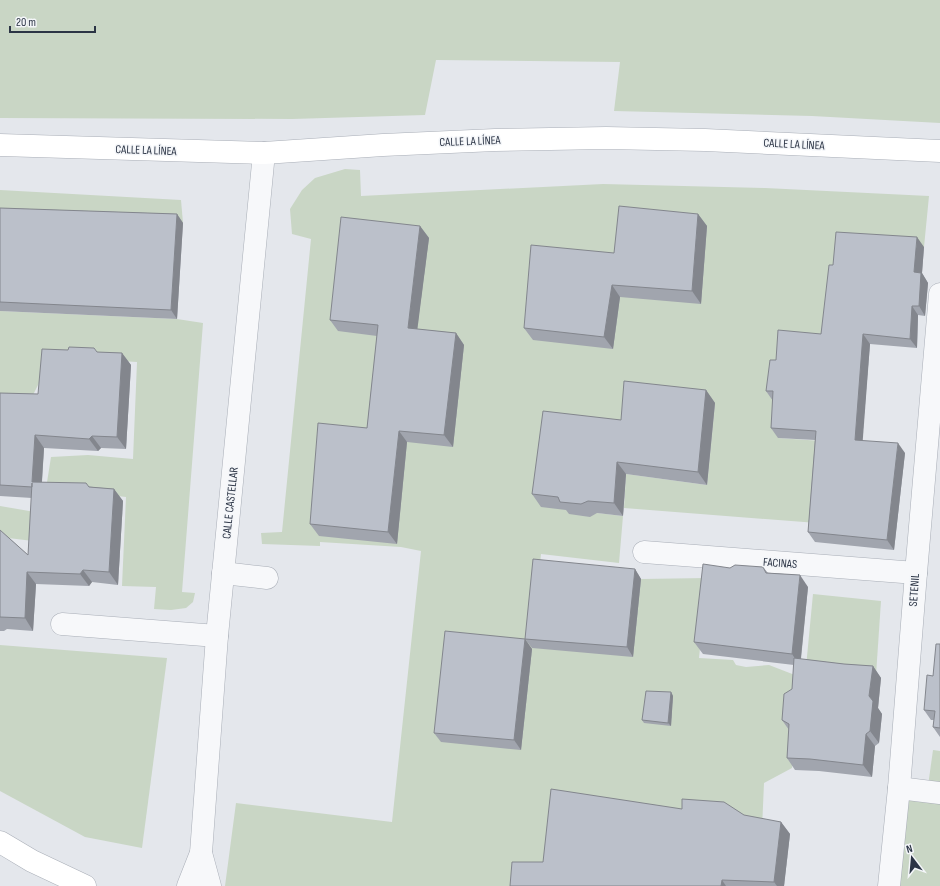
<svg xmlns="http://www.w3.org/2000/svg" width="940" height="886" font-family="'Sofia Sans Condensed',sans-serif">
  <rect width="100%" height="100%" fill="#e4e7ec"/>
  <g fill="#c9d6c5">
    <path d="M 0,0 L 940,0 L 940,123 L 812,116 L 614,111 L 620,62 L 436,60 L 425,115 L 292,119 L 0,118 Z"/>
    <path d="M 345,169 L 360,170 L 361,196 L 603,184 L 765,188 L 929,196 L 924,247 L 843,242 L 839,305 L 778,438 L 822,441 L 817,523 L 624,508 L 626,474 L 707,485 L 715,403 L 633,393 L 597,513 L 623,516 L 619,563 L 541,554 L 532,648 L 641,579 L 707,578 L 699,658 L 733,660 L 736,665 L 746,667 L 769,665 L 800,677 L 792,768 L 764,783 L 762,829 L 552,874 L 520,886 L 225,886 L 236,803 L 392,822 L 421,551 L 401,547 L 320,542 L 320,546 L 262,544 L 261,533 L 282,532 L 311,239 L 292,234 L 290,209 L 302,190 L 315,178 Z"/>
    <path d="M 0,190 L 181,200 L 183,223 L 0,216 Z"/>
    <path d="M 0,311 L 177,319 L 203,323 L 182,592 L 195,593 L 193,602 L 186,608 L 171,610 L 154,609 L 156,587 L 122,586 L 126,497 L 83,492 L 45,495 L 51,457 L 88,455 L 133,459 L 137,362 L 52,357 L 32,397 L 0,398 Z"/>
    <path d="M 0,506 L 35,512 L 33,541 L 0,537 Z"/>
    <path d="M 813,594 L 881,601 L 876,675 L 806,667 Z"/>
    <path d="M 0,645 L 167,658 L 142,848 L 85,837 L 0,791 Z"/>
    <path d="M 933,750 L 940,751 L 940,794 L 927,793 Z"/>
    <path d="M 904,796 L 940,799 L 940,886 L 894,886 Z"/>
  </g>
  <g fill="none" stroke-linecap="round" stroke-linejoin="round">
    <g stroke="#a9aeb7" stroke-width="23">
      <g id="street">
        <path d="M 644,552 L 916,573"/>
        <path d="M 223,573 L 267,578"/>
        <path d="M 62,624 L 217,636"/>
        <path d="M 899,788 L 940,793"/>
        <path d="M 201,853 L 210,886"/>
        <path d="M 188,886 L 201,853 L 217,636 L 264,153"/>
        <path d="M 889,886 L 899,788 L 916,573 L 940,294"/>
      </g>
    </g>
    <g stroke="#a9aeb7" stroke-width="23">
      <g id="secondary">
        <path d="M 0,145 L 264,153 L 383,145 L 495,140 L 606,138 L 705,140 L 940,151"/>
        <path d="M 0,842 L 32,861 L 85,886"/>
      </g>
    </g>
    <use href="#street" stroke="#f7f8fa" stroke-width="22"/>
    <use href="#secondary" stroke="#fff" stroke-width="22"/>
  </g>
  <g fill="#a1a5ae">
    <path d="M 0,208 L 177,214 L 183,223 L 177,319 L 0,311 Z"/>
    <path d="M 698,214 L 707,226 L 701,304 L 620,297 L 613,349 L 533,340 L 524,328 L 614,253 Z"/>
    <path d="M 420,226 L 429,238 L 417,329 L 456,333 L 464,345 L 453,447 L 407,442 L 397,544 L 319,536 L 310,524 L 367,428 L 377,336 L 338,331 L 330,320 Z"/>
    <path d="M 924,247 L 922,273 L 928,283 L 925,316 L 918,315 L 917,348 L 870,344 L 862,441 L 905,453 L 894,550 L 815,542 L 808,532 L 815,440 L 778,438 L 771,428 L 773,401 L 766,391 L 776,360 L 821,334 L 833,265 Z"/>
    <path d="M 97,352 L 122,353 L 131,365 L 126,449 L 101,448 L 98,451 L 44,448 L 42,482 L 114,489 L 123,501 L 118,585 L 92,582 L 89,586 L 36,584 L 33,631 L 7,629 L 4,631 L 0,631 L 0,530 L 28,555 L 32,498 L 0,496 L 0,393 L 38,394 Z"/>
    <path d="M 706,390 L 715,403 L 707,485 L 626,474 L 623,516 L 597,513 L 590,517 L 569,514 L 566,510 L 541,507 L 532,494 L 621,420 Z"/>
    <path d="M 763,567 L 768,573 L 808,587 L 801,659 L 844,664 L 873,666 L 881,678 L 878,708 L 882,714 L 879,743 L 875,746 L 872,777 L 819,771 L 795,770 L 787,758 L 789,730 L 782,720 L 792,689 L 794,665 L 703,654 L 694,642 L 730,568 Z"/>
    <path d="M 635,569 L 641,579 L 633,657 L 532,648 L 525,639 Z"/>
    <path d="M 525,639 L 532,649 L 521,750 L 441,742 L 434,733 Z"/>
    <path d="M 940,644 L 940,737 L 933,727 L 934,720 L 931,720 L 924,710 L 933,676 Z"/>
    <path d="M 671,692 L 673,696 L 671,726 L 644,723 L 642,720 Z"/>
    <path d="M 682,809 L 781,822 L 790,834 L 784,886 L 510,886 L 543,862 Z"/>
  </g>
  <g fill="#83868d">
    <path d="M 177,214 L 183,223 L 177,319 L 171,310 Z"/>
    <path d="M 698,214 L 707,226 L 701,304 L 692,291 Z"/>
    <path d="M 420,226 L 429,238 L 416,340 L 408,328 Z"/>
    <path d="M 917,237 L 924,247 L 922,273 L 928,283 L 925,316 L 919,306 L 914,272 Z"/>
    <path d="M 612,285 L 620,297 L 613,349 L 604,337 Z"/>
    <path d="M 912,306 L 918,315 L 917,348 L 910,339 Z"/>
    <path d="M 456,333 L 464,345 L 453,447 L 444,435 Z"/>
    <path d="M 863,334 L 870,344 L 862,450 L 855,440 Z"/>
    <path d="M 122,353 L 131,365 L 126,449 L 117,437 Z"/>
    <path d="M 706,390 L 715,403 L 707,485 L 698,472 Z"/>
    <path d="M 399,431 L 407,442 L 397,544 L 388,532 Z"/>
    <path d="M 35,435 L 44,448 L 41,494 L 32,482 Z"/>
    <path d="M 92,436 L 101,448 L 98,451 L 89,439 Z"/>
    <path d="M 898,443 L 905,453 L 894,550 L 887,540 Z"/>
    <path d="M 617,462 L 626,474 L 623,516 L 614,503 Z"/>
    <path d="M 114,489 L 123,501 L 118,585 L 109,572 Z"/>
    <path d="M 635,569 L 641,579 L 633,657 L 627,647 Z"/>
    <path d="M 83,570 L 92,582 L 89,586 L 80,574 Z"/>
    <path d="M 27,572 L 36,584 L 33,631 L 25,618 Z"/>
    <path d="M 800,575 L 808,587 L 800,666 L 792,654 Z"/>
    <path d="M 525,639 L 532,649 L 521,750 L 514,740 Z"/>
    <path d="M 873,666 L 881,678 L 878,708 L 882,714 L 879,743 L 870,731 L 869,696 Z"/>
    <path d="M 671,692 L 673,696 L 671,726 L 668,723 Z"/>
    <path d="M 866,734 L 875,746 L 872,777 L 863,765 Z"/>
    <path d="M 781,822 L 790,834 L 784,886 L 777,886 L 774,882 Z"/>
    <path d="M 722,880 L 726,886 L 721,886 Z"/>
  </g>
  <g fill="#bbc0ca" stroke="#83868d">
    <path d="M 619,206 L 698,214 L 692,291 L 612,285 L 604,337 L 524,328 L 531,245 L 614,253 Z"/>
    <path d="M 0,208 L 177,214 L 171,310 L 0,302 Z"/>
    <path d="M 341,217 L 420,226 L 408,328 L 456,333 L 444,435 L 399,431 L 388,532 L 310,524 L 318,423 L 367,428 L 378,325 L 330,320 Z"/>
    <path d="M 836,232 L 917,237 L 914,272 L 921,273 L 919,306 L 912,306 L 910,339 L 863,334 L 855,440 L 898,443 L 887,540 L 808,532 L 816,431 L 771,428 L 773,391 L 766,391 L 770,360 L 776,360 L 778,330 L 821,334 L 829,265 L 833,265 Z"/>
    <path d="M 69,347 L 94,348 L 97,352 L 122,353 L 117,437 L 92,436 L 89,439 L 35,435 L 32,482 L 86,483 L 89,487 L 114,489 L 109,572 L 83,570 L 80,574 L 27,572 L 25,618 L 0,617 L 0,530 L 28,555 L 32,483 L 32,487 L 0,485 L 0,393 L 38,394 L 42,349 L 68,350 Z"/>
    <path d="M 624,381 L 706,390 L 698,472 L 617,462 L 614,503 L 588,501 L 581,504 L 560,502 L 558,497 L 532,494 L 543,411 L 621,420 Z"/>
    <path d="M 533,559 L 635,569 L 627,647 L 525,639 Z"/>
    <path d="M 703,564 L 730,568 L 735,565 L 763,567 L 766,573 L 800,575 L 792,654 L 694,642 Z"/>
    <path d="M 445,631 L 525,639 L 514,740 L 434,733 Z"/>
    <path d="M 936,644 L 940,644 L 940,728 L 933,727 L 935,711 L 924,710 L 927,675 L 933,676 Z"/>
    <path d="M 794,658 L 844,664 L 873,666 L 869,696 L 873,701 L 870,731 L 866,734 L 863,765 L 810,759 L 787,758 L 789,724 L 782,720 L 784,694 L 792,689 Z"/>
    <path d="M 646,691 L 671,692 L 668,723 L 642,720 Z"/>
    <path d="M 551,789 L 682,809 L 682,799 L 724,802 L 744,815 L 781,822 L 774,882 L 722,880 L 721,886 L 510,886 L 512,862 L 543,862 Z"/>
  </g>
  <g text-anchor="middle" stroke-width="3" stroke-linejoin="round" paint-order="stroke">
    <g font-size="12" fill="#2b3445" stroke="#f4f6f9">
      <text transform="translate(470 141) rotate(-2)" y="4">CALLE LA LÍNEA</text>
      <text transform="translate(794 144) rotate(3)" y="4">CALLE LA LÍNEA</text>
      <text transform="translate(146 150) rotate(2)" y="4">CALLE LA LÍNEA</text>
      <text transform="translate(230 503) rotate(-84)" y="4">CALLE CASTELLAR</text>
      <text transform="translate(780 563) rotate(4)" y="4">FACINAS</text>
      <text transform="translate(914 590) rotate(-86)" y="4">SETENIL</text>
    </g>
  </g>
  <g transform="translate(912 858) rotate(344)" stroke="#f4f6f9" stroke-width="3" paint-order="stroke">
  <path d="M0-3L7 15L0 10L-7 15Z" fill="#2b3445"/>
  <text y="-6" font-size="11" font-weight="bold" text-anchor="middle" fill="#2b3445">N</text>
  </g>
  <path d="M10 26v6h85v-6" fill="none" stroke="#2b3445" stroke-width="2"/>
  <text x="16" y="26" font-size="12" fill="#2b3445" stroke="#f4f6f9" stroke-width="3" paint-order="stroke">20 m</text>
</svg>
